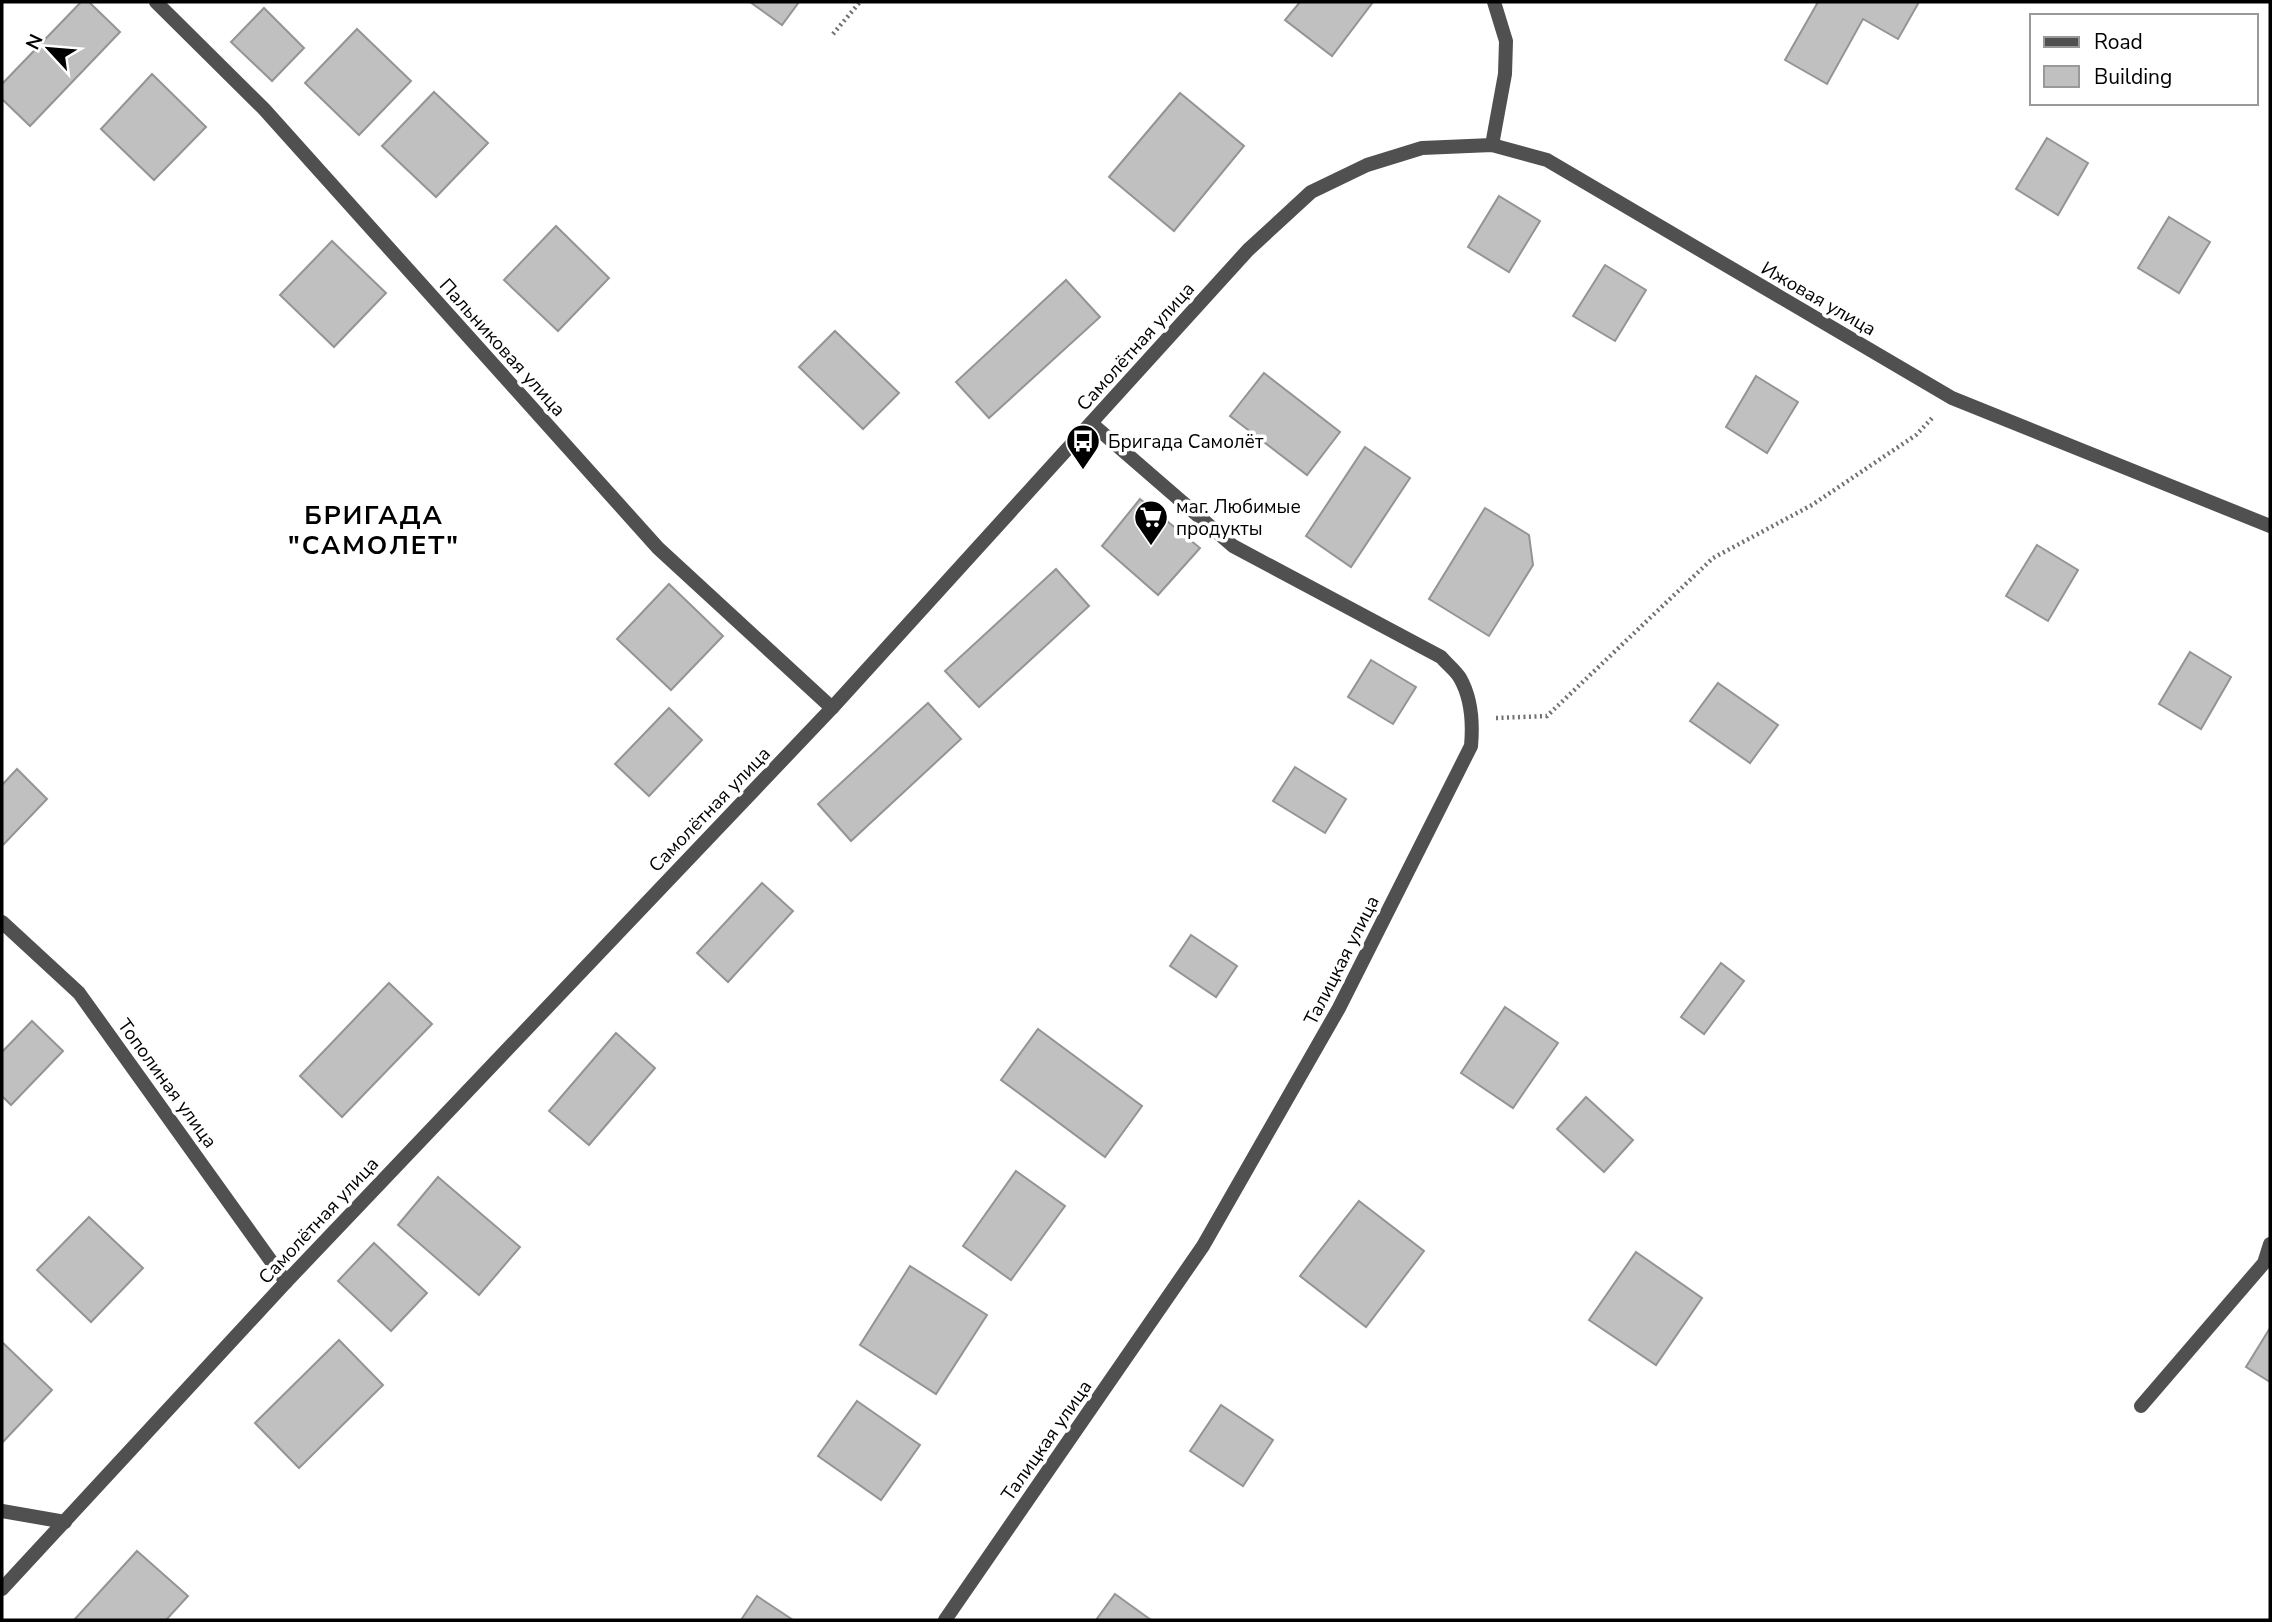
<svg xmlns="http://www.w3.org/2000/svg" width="2272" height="1622" font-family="'Nunito Sans',sans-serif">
  <rect width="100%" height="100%" fill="#fff"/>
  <g fill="#c0c0c0" stroke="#949494" stroke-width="2">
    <path d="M 81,2 L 89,2 L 120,32 L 30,126 L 2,99 L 2,84 Z"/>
    <path d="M 750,2 L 799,2 L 782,25 Z"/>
    <path d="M 1300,2 L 1373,2 L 1332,56 L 1285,20 Z"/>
    <path d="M 1818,2 L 1919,2 L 1898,39 L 1863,19 L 1827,84 L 1785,60 Z"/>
    <path d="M 264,8 L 304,48 L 272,81 L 231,42 Z"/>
    <path d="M 357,29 L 411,81 L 359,135 L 305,83 Z"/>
    <path d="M 152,74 L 206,127 L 154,180 L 101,129 Z"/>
    <path d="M 434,92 L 488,143 L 436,197 L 382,146 Z"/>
    <path d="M 1180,93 L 1244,146 L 1174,231 L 1109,177 Z"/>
    <path d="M 2047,138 L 2088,163 L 2058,215 L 2016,189 Z"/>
    <path d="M 1499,196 L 1540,221 L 1509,272 L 1468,247 Z"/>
    <path d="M 2169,217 L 2210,242 L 2179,293 L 2138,268 Z"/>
    <path d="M 556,226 L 609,278 L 558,331 L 504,280 Z"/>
    <path d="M 332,241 L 386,293 L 334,347 L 280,295 Z"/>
    <path d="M 1605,265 L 1646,290 L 1615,341 L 1573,316 Z"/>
    <path d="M 1066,280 L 1100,317 L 989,418 L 956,382 Z"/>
    <path d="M 835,331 L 899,393 L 863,429 L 799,367 Z"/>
    <path d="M 1264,373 L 1340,432 L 1307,475 L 1230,416 Z"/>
    <path d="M 1756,376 L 1798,402 L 1767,453 L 1726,427 Z"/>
    <path d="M 1365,447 L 1410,478 L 1351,567 L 1306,536 Z"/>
    <path d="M 1140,499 L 1200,548 L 1158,595 L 1102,546 Z"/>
    <path d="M 1485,508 L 1529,535 L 1533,565 L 1489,636 L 1429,599 Z"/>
    <path d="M 2037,545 L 2078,570 L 2048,621 L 2006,596 Z"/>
    <path d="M 1056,569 L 1089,606 L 979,707 L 945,671 Z"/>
    <path d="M 669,584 L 723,636 L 671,690 L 617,639 Z"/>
    <path d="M 2190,652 L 2231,677 L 2201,729 L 2159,704 Z"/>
    <path d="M 1371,660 L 1416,687 L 1393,724 L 1348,697 Z"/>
    <path d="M 1718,683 L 1778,725 L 1750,763 L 1690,721 Z"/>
    <path d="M 928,703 L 961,739 L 851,841 L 818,804 Z"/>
    <path d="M 669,708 L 702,740 L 649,796 L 615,764 Z"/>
    <path d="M 1295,767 L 1346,799 L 1325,833 L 1273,801 Z"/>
    <path d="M 17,769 L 47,799 L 2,846 L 2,785 Z"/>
    <path d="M 762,883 L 793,911 L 728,982 L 697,953 Z"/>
    <path d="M 1191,935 L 1237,966 L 1216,997 L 1170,966 Z"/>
    <path d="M 1721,963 L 1744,981 L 1704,1034 L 1681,1017 Z"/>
    <path d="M 389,983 L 432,1024 L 342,1117 L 300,1076 Z"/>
    <path d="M 1505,1007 L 1558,1043 L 1513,1108 L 1461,1073 Z"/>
    <path d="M 32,1021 L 63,1051 L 11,1105 L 2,1096 L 2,1052 Z"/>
    <path d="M 1038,1029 L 1142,1106 L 1105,1157 L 1001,1080 Z"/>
    <path d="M 616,1033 L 655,1068 L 589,1145 L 549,1111 Z"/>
    <path d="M 1586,1097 L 1633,1140 L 1604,1172 L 1557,1129 Z"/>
    <path d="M 1016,1171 L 1065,1206 L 1011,1280 L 963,1246 Z"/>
    <path d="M 438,1177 L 520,1247 L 479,1295 L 398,1225 Z"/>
    <path d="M 1359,1201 L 1424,1251 L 1366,1327 L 1300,1276 Z"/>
    <path d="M 89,1217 L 143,1268 L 91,1322 L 37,1270 Z"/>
    <path d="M 374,1243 L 427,1293 L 391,1331 L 338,1281 Z"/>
    <path d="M 1636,1252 L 1702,1298 L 1656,1365 L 1589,1320 Z"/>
    <path d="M 910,1266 L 987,1315 L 936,1394 L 860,1345 Z"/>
    <path d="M 2270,1328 L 2270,1382 L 2246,1367 Z"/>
    <path d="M 339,1340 L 383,1385 L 299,1468 L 255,1423 Z"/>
    <path d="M 2,1342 L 52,1390 L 2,1443 Z"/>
    <path d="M 857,1401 L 920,1445 L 881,1500 L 818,1456 Z"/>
    <path d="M 1221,1405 L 1273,1440 L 1243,1486 L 1190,1451 Z"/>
    <path d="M 137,1551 L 188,1596 L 166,1620 L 74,1620 Z"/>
    <path d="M 1115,1594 L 1151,1620 L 1096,1620 Z"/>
    <path d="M 757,1596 L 793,1620 L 741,1620 Z"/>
  </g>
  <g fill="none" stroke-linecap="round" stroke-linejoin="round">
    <g stroke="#727272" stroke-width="4.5" stroke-dasharray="2 3.5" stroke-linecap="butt">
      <path d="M 833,34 L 860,2"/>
      <path d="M 1496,718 L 1547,716 L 1713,558 L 1812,505 L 1916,435 L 1934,416"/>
    </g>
    <path stroke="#505050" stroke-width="14" d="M 2141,1406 L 2264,1263 L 2270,1244"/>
    <g stroke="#505050" stroke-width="14">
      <path d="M 156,2 L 264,109 L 658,548 L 832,708"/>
      <path d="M 1492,145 L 1505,74 L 1506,41 L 1494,2"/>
      <path d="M 2,922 L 79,993 L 286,1282"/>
      <path d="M 2,1511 L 65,1522"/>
      <path d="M 2,1589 L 286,1282 L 832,708 L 1248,250 L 1311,192 L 1367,165 L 1422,148 L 1492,145 L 1547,160 L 1952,398 L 2270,526"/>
      <path d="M 945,1620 L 1203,1246 L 1339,1008 L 1471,746 C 1473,724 1472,699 1460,678 C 1456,671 1447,664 1441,657 L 1233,546 L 1091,423"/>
    </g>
  </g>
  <defs>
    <g id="bus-pin" transform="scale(1.75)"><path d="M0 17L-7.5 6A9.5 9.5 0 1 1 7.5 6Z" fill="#000" stroke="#fff"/><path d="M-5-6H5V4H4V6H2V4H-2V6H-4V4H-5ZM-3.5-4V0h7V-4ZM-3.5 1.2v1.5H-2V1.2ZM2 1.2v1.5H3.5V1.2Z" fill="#fff"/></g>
    <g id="supermarket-pin" transform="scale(1.75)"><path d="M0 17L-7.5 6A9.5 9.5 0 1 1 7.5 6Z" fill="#000" stroke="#fff"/><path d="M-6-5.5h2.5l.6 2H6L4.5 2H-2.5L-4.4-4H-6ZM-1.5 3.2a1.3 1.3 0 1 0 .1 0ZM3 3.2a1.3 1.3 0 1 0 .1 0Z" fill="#fff"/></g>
  </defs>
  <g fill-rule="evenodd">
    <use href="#bus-pin" x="1083" y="441"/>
    <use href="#supermarket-pin" x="1151" y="517"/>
  </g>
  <g text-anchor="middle" stroke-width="7" stroke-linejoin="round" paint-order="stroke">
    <g font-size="19" fill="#000" stroke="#fff">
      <text transform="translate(1819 298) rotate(30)" y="7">Ижовая улица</text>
      <text transform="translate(1135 346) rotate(-48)" y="7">Самолётная улица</text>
      <text transform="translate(503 347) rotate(48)" y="7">Пальниковая улица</text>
      <text transform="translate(709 809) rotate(-46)" y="7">Самолётная улица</text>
      <text transform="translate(1341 960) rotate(-63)" y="7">Талицкая улица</text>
      <text transform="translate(168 1083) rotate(54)" y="7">Тополиная улица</text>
      <text transform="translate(318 1220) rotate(-47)" y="7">Самолётная улица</text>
      <text transform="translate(1046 1440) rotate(-55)" y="7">Талицкая улица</text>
    </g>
    <g font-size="19" fill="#000" stroke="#fff" text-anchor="start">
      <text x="1108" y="448">Бригада Самолёт</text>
      <text x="1176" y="513">маг. Любимые<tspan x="1176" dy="22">продукты</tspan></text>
    </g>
    <g font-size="26" font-weight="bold" letter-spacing="2" fill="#000" stroke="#fff">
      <text x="374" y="524">БРИГАДА<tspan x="374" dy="30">"САМОЛЕТ"</tspan></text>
    </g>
  </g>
  <rect width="2272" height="1622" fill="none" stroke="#000000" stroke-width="7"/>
  <rect x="2030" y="14" width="228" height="91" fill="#ffffff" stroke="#999999" stroke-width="2"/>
  <rect x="2044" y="37" width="35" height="10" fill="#505050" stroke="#999999" stroke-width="2"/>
  <text x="2094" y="49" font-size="21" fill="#000000">Road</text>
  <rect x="2044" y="66" width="35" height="21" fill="#c0c0c0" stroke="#999999" stroke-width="2"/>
  <text x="2094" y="84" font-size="21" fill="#000000">Building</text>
  <g transform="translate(49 49) rotate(296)" stroke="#ffffff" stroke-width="5" paint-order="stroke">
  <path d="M0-5L12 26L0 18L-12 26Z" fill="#000000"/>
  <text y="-10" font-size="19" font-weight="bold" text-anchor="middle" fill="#000000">N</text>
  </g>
</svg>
